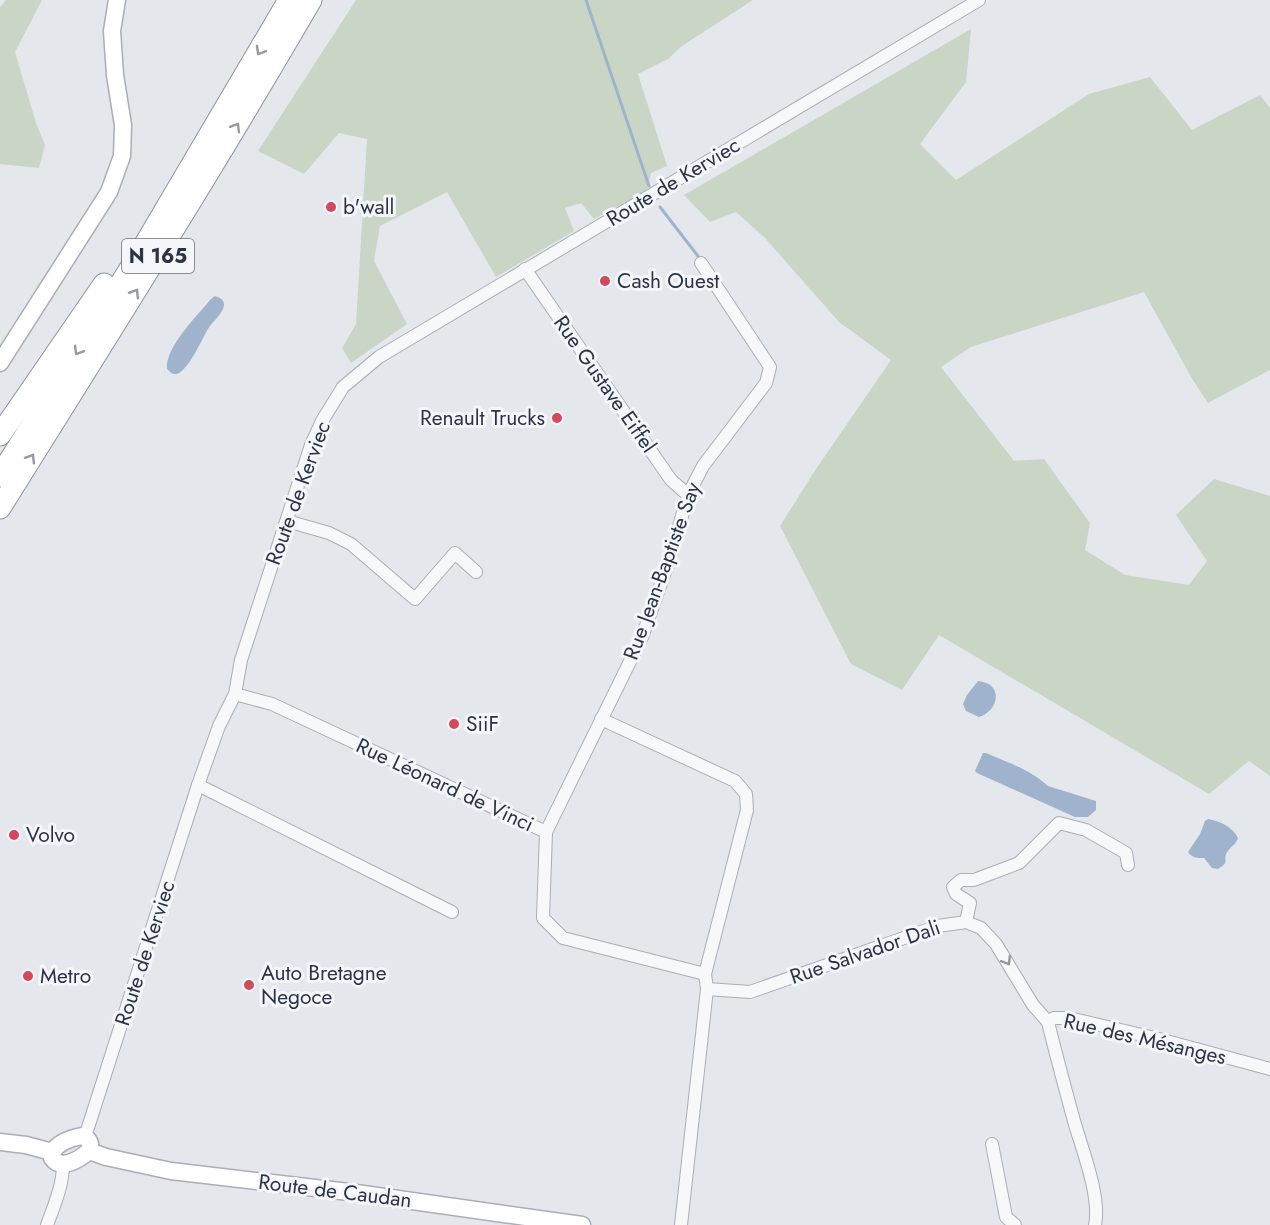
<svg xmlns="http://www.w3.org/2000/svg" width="1270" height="1225" font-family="Jost,sans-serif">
  <rect width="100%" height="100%" fill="#e4e7ec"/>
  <g fill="#c9d6c5">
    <path d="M 6,0 L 42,0 L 15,52 L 36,123 L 45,145 L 39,168 L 0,164 L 0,7 Z"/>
    <path d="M 356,0 L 753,0 L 682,46 L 668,59 L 638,74 L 667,166 L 651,173 L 647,191 L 594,219 L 581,203 L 565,208 L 574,231 L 496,277 L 447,192 L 380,226 L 374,261 L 407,324 L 351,363 L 342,348 L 356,324 L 367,139 L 339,133 L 304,174 L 258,151 Z"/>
    <path d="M 971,29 L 966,82 L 920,144 L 956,180 L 1089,94 L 1150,77 L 1192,130 L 1260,95 L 1270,108 L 1270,370 L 1208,403 L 1191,377 L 1144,292 L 971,347 L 941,367 L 1014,461 L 1044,459 L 1090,523 L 1085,550 L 1125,575 L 1189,585 L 1207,561 L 1176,515 L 1214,479 L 1270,496 L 1270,776 L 1249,761 L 1209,794 L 939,635 L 902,690 L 851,664 L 780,526 L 816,469 L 891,360 L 839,322 L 765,238 L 736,212 L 710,222 L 684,195 Z"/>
  </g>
  <g fill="#9fb4cc">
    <path d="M 215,296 C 220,298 224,299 224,305 C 223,314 212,322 208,329 C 202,339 190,367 179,373 C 174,376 171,373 167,369 C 165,347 197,316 211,299 Z"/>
    <path d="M 978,681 C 1004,683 999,711 979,717 L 966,711 L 963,704 L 967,695 Z"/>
    <path d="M 983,753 L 986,753 C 1007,762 1031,770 1048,786 L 1096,801 L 1096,810 L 1088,817 L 1075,817 L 977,773 L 975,771 Z"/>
    <path d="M 1208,819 C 1220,821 1233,827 1238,838 C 1235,846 1232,845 1228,851 C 1221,859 1232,861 1218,869 L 1212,868 L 1204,858 C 1197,858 1192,858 1188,852 L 1200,834 L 1205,821 Z"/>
  </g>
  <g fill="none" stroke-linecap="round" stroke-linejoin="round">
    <g stroke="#9fb4cc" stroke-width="3">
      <path d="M 586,0 L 649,186"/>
      <path d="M 660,207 L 701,260"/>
    </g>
    <g stroke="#a9aeb7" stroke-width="14">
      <g id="street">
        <path d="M 525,269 L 671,480 L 688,495"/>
        <path d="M 287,521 L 329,533 L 351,544 L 415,599 L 455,553 L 476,572"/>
        <path d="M 235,694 L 272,704 L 546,832 L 543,918 L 563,938 L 705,974 L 707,989 L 681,1225"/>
        <path d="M 601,719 L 735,781 L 746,794 L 747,810 L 705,974"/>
        <path d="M 198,785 L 452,912"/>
        <path d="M 546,832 L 642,637 L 670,558 L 688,495 L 703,466 L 766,383 L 770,367 L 701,263"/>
        <path d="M 966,922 L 970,903 L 956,894 L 953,887 L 961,880 L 974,880 L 1019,863 L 1059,823 L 1086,830 L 1126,853 L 1128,865"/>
        <path d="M 707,989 L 750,992 L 938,926 L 966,922 L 981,928 L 996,944 L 1033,1005 L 1048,1022"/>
        <path d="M 85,1137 L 198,785 L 219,726 L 235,694 L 241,660 L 311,445 L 322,421 L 343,387 L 379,357 L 979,0"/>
        <path d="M 992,1144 L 1006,1217 L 1015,1225"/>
        <path d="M 47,1225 C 54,1206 63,1185 63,1165"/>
        <path d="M 1095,1225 C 1101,1197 1082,1149 1074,1121 C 1065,1088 1056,1055 1048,1022 L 1054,1018 L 1069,1018 L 1159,1039 L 1270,1069"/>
      </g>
    </g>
    <g stroke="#a9aeb7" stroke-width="19">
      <g id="secondary">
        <path d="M 0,363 L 109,192 L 122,156 L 123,125 L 115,75 L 112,31 L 117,0"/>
        <path d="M 0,1142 L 26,1145 L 52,1152"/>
        <path d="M 89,1151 L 106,1157 L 171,1171 L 349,1192 L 582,1225"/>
        <path d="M 52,1152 C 58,1143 71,1138 82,1136 C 89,1138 92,1144 89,1151"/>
        <path d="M 52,1152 L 52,1158 C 61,1171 80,1159 89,1151"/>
      </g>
    </g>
    <g stroke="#8b94a3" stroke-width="23">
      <g id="highway">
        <path d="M 0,435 L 104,284"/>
        <path d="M 0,476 L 138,256 L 289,0"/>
        <path d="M 0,508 C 105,340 211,172 311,0"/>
      </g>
    </g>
    <use href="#street" stroke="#f7f8fa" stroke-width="12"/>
    <use href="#secondary" stroke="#fff" stroke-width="16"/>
    <use href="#highway" stroke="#fff" stroke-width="21"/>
  </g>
  <defs><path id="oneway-chevron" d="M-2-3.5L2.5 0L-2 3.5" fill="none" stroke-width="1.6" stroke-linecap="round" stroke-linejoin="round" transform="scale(1.5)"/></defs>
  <g stroke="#959aa2">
    <use href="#oneway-chevron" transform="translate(260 51) rotate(120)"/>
    <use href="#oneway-chevron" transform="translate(236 127) rotate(-59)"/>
    <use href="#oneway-chevron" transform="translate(135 293) rotate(-58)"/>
    <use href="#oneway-chevron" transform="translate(78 351) rotate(122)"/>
    <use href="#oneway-chevron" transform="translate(31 458) rotate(-58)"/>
  </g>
  <use stroke="#9196a0" href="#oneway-chevron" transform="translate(1007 961) rotate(58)"/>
  <g fill="#d1495b" stroke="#f4f6f9" stroke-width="2">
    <circle cx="331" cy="207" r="6"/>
    <circle cx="605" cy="281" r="6"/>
    <circle cx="557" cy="418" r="6"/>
    <circle cx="454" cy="724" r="6"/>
    <circle cx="14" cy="835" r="6"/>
    <circle cx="28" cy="976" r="6"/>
    <circle cx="249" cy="985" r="6"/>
  </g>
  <g text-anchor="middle" stroke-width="6" stroke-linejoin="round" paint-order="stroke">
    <rect fill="#f4f6f9" stroke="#676e7b" stroke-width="1.5" x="122" y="239" width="72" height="34" rx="4.5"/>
    <g font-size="20" font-weight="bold" fill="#2b3445">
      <text x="158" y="263">N 165</text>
    </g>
    <g font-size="21" fill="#2b3445" stroke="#f4f6f9">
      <text transform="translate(673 182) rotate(-31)" y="7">Route de Kerviec</text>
      <text transform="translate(605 384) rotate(55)" y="7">Rue Gustave Eiffel</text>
      <text transform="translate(298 493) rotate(-70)" y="7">Route de Kerviec</text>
      <text transform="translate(662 571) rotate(-70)" y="7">Rue Jean-Baptiste Say</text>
      <text transform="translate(445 785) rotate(25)" y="7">Rue Léonard de Vinci</text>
      <text transform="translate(865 952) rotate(-19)" y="7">Rue Salvador Dali</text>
      <text transform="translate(145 953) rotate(-72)" y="7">Route de Kerviec</text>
      <text transform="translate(1145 1039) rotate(13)" y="7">Rue des Mésanges</text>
      <text transform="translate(335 1191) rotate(7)" y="7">Route de Caudan</text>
    </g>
    <g font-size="21" fill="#2b3445" stroke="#f4f6f9" text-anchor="start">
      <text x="343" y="214">b'wall</text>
      <text x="617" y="288">Cash Ouest</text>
      <text x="545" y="425" text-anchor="end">Renault Trucks</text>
      <text x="466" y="731">SiiF</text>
      <text x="26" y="842">Volvo</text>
      <text x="261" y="980">Auto Bretagne<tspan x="261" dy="24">Negoce</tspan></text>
      <text x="40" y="983">Metro</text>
    </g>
  </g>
</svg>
